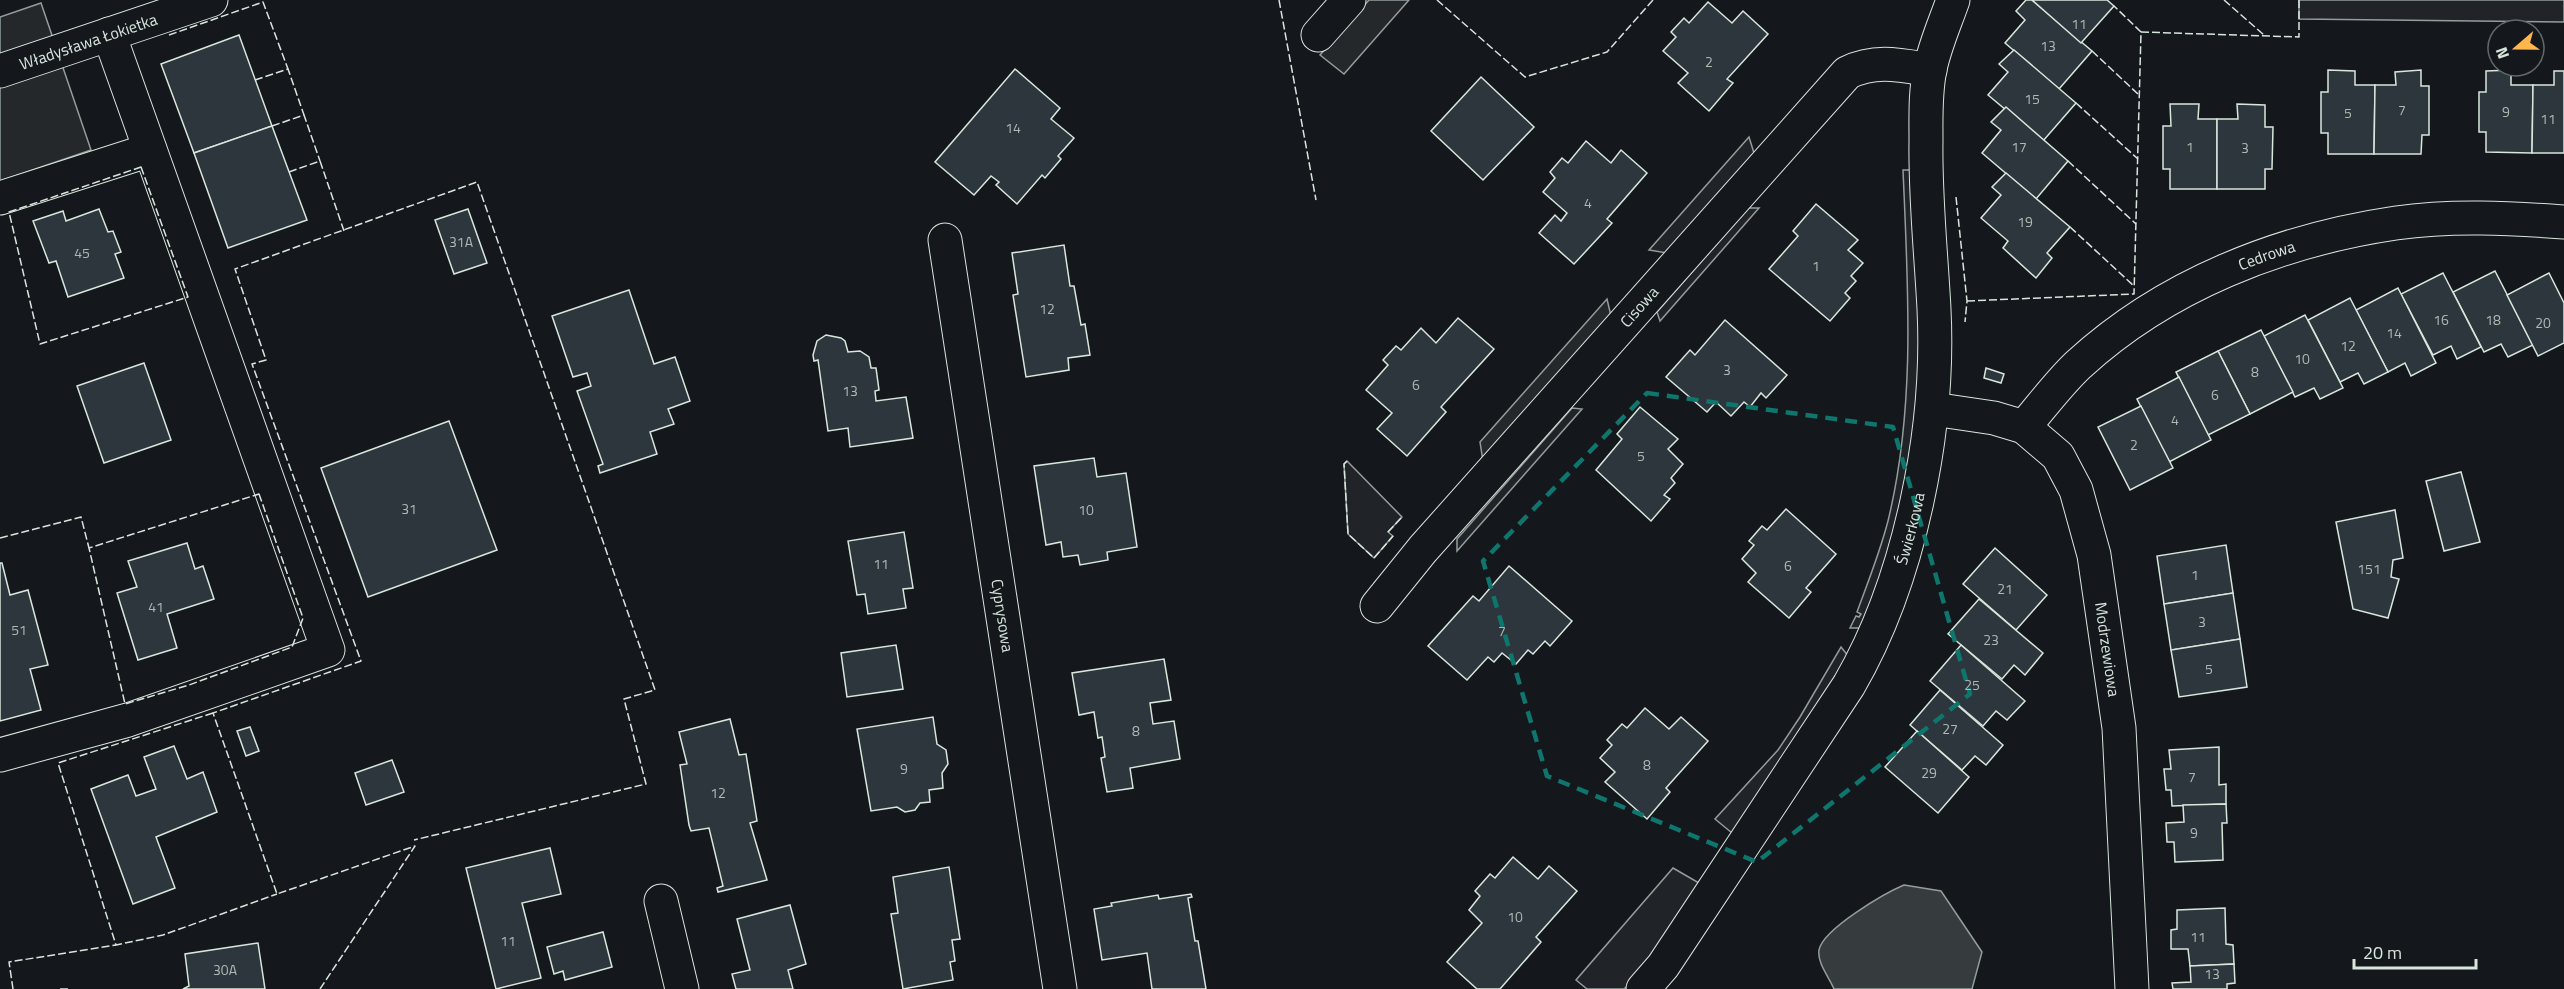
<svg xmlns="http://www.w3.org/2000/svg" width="2564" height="989" font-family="'Titillium Web',sans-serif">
  <rect width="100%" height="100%" fill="#14181c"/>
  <g fill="#202428" stroke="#939e99" stroke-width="1.5">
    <path d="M 2299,0 L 2564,0 L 2564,22 L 2299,19 Z"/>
    <path d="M 1749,137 L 1754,153 L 1667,253 L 1649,250 Z"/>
    <path d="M 1903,170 L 1910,170 L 1919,316 L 1920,393 L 1898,521 L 1863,628 L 1850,628 L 1856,616 L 1859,617 L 1861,614 L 1857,612 C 1868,582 1880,552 1888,521 C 1916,406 1908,287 1903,170 Z"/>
    <path d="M 1748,208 L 1759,208 L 1660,321 L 1657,312 Z"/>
    <path d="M 1572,408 L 1582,409 L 1457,551 L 1457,539 Z"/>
    <path d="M 1347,461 L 1402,517 L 1388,532 L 1393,536 L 1374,558 L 1348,534 L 1344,464 Z"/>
    <path d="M 1841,647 L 1849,657 L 1732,833 L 1715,819 L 1778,750 L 1800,717 Z"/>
    <path d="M 1673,868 L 1699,883 L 1635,979 L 1624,989 L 1587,989 L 1576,980 Z"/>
  </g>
  <g fill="#24282b" stroke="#939e99" stroke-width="1.5">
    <path d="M 1369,0 L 1409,0 L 1344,74 L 1320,55 Z"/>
    <path d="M 41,3 L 91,150 L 0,181 L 0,17 Z"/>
    <path d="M 1607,299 L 1611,316 L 1483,461 L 1480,442 Z"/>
  </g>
  <path fill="#363b3e" stroke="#939e99" stroke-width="1.5" d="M 1904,885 L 1941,891 L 1982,952 L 1972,989 L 1834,989 C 1829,977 1817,963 1819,950 C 1823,929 1885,893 1904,885 Z"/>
  <g fill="#2c363c" stroke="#d8e6dc" stroke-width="1.5">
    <path d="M 2026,0 L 2032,0 L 2092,51 L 2059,89 L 2005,43 L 2025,20 L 2016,11 Z"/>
    <path d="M 2032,0 L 2107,0 L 2114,6 L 2081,43 Z"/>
    <path d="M 1708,2 L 1732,23 L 1743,11 L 1768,34 L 1727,79 L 1733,83 L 1709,111 L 1678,83 L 1688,73 L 1663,51 L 1676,37 L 1671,32 L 1684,18 L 1689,23 Z"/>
    <path d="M 239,35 L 272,126 L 194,153 L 161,64 Z"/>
    <path d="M 2014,50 L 2076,103 L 2043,141 L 1988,95 L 2008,72 L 1999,64 Z"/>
    <path d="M 1015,69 L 1060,108 L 1051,119 L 1074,138 L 1058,156 L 1061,159 L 1045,178 L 1042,175 L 1017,204 L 996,185 L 999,182 L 991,176 L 974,195 L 935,162 Z"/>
    <path d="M 2328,70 L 2355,71 L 2355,85 L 2375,85 L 2374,154 L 2328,154 L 2328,133 L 2321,133 L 2321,92 L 2328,92 Z"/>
    <path d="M 2421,70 L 2421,86 L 2429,86 L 2429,135 L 2422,135 L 2421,154 L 2374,154 L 2375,85 L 2396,85 L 2395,72 Z"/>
    <path d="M 2511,70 L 2511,85 L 2533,85 L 2532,153 L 2486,152 L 2486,132 L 2479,132 L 2479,92 L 2486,92 L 2486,71 Z"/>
    <path d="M 2554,71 L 2564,71 L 2564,153 L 2532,153 L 2533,85 L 2554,85 Z"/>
    <path d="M 1481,77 L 1534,127 L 1483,180 L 1431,131 Z"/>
    <path d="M 2170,104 L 2199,104 L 2198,119 L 2217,119 L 2217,189 L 2170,189 L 2170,169 L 2163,169 L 2163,126 L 2171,126 Z"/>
    <path d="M 2237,104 L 2265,105 L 2265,127 L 2273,127 L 2272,169 L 2265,169 L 2265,189 L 2217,189 L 2217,119 L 2238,119 Z"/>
    <path d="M 2006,107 L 2068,161 L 2036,199 L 1982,153 L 2001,130 L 1991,122 Z"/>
    <path d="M 272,126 L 307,220 L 228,248 L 194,153 Z"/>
    <path d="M 1586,141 L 1611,163 L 1621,150 L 1647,173 L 1607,219 L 1612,223 L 1574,264 L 1539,233 L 1555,215 L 1561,221 L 1567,213 L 1543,192 L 1555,178 L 1550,172 L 1562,158 L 1568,163 Z"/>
    <path d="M 2006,173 L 2070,227 L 2047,253 L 2052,258 L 2036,278 L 2003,248 L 2008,241 L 1981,218 L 2001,195 L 1992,187 Z"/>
    <path d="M 1816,204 L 1858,240 L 1848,250 L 1863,263 L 1851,276 L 1856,281 L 1845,293 L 1850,298 L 1830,321 L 1769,269 L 1798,236 L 1793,231 Z"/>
    <path d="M 99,209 L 108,232 L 113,231 L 121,252 L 115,254 L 124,278 L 68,297 L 56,261 L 49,263 L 33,221 L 63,211 L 66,221 Z"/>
    <path d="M 468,209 L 487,263 L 454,274 L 435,220 Z"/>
    <path d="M 1064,245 L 1070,286 L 1074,286 L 1081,325 L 1085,324 L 1090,355 L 1068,358 L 1069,370 L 1026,377 L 1013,295 L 1018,294 L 1012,253 Z"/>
    <path d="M 2495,271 L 2533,345 L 2508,357 L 2501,344 L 2484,352 L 2453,292 Z"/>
    <path d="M 2443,273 L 2481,347 L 2457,359 L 2451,346 L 2433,355 L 2401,294 Z"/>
    <path d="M 2549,273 L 2564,303 L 2564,343 L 2538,356 L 2507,295 Z"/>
    <path d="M 2398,288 L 2436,363 L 2411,376 L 2405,363 L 2388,372 L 2356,310 Z"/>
    <path d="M 629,290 L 654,364 L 675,357 L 690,401 L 668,409 L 674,424 L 650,432 L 657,454 L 600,473 L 598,466 L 603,464 L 577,391 L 591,386 L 587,373 L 573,377 L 552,316 Z"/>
    <path d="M 2350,298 L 2388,372 L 2364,384 L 2358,373 L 2340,382 L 2308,320 Z"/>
    <path d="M 2305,315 L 2343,388 L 2320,399 L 2314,388 L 2295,397 L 2264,336 Z"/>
    <path d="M 1458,318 L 1494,349 L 1441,407 L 1446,412 L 1407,456 L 1377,429 L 1392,413 L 1366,390 L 1388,365 L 1383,360 L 1396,346 L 1401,350 L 1421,328 L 1436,343 Z"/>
    <path d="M 1725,320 L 1787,375 L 1766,398 L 1761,393 L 1750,407 L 1744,402 L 1731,416 L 1716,402 L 1707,412 L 1666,377 L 1690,350 L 1695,355 Z"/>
    <path d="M 2261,330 L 2293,392 L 2250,414 L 2218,351 Z"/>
    <path d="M 826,335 L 841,338 L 845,341 L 848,352 L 860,351 L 869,357 L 871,368 L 876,368 L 879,390 L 875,391 L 876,401 L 906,397 L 913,438 L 850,447 L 848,428 L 828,431 L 818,360 L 814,361 L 813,355 L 817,341 Z"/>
    <path d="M 2218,351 L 2250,414 L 2208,435 L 2176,372 Z"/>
    <path d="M 144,363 L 171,440 L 104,463 L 77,386 Z"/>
    <path d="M 1986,368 L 2004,374 L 2001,383 L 1984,378 Z"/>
    <path d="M 2179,377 L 2211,440 L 2169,462 L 2137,399 Z"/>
    <path d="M 2141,406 L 2173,468 L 2130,490 L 2098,427 Z"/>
    <path d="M 1640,407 L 1678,439 L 1668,449 L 1683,464 L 1671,478 L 1675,483 L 1664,495 L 1670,499 L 1651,521 L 1596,470 L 1622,439 L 1617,434 Z"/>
    <path d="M 449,421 L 497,550 L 368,597 L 321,468 Z"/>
    <path d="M 1094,458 L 1097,477 L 1126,473 L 1137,547 L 1107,552 L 1108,560 L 1080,565 L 1078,555 L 1063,557 L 1061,542 L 1046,545 L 1034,466 Z"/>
    <path d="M 2461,472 L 2480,542 L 2444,551 L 2426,481 Z"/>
    <path d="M 1786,509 L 1836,554 L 1806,588 L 1811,592 L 1789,618 L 1748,582 L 1756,573 L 1742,559 L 1754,545 L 1749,541 L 1762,526 L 1767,530 Z"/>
    <path d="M 2395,510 L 2403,558 L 2393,560 L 2391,577 L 2399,579 L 2388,618 L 2353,609 L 2336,522 Z"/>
    <path d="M 904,532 L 913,588 L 903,589 L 906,608 L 868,614 L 865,594 L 857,595 L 848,541 Z"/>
    <path d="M 187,543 L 195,569 L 203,566 L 214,599 L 167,614 L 177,648 L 138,660 L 117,593 L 137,587 L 128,561 Z"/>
    <path d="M 2226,545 L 2233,593 L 2164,604 L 2157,556 Z"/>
    <path d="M 1995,548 L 2047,595 L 2016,630 L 1963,584 Z"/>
    <path d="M 0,563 L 2,563 L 10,595 L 28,590 L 48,665 L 30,669 L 41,710 L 0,721 Z"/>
    <path d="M 1509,566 L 1572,621 L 1550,646 L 1545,641 L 1533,654 L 1528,650 L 1516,664 L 1502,653 L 1494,662 L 1488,657 L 1467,680 L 1428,646 L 1473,596 L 1479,601 Z"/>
    <path d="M 2233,593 L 2240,639 L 2171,650 L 2164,604 Z"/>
    <path d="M 1979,599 L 2043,653 L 2025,675 L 2014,665 L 2002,679 L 1948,634 Z"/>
    <path d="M 2240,639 L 2247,687 L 2179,697 L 2171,650 Z"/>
    <path d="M 896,645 L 903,689 L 847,697 L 841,653 Z"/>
    <path d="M 1961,645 L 2025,701 L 2007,720 L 1996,711 L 1983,726 L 1930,681 Z"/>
    <path d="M 1164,659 L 1171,700 L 1150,703 L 1153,724 L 1174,721 L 1180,759 L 1130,768 L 1133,788 L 1107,792 L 1101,758 L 1105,757 L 1102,737 L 1098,738 L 1094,712 L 1079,715 L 1072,673 Z"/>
    <path d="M 1940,690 L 2003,745 L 1986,765 L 1975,756 L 1962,770 L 1910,725 Z"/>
    <path d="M 1645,708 L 1669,729 L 1681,717 L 1708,741 L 1666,788 L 1670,792 L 1647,819 L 1605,782 L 1615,772 L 1600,758 L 1612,745 L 1607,740 L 1622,724 L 1627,728 Z"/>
    <path d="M 933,717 L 937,744 L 946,750 L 948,764 L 942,773 L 943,788 L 929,790 L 930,802 L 920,803 L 915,810 L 905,812 L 897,807 L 871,811 L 857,729 Z"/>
    <path d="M 730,719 L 739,755 L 746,754 L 757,821 L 750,823 L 767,880 L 718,892 L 717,888 L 723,886 L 709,828 L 691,831 L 689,825 L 680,765 L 687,764 L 679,732 Z"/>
    <path d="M 250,727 L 259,751 L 246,756 L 237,731 Z"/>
    <path d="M 1917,731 L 1969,777 L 1938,813 L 1885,767 Z"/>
    <path d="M 174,746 L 187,779 L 203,772 L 217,812 L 156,837 L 175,888 L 133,904 L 91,789 L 128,775 L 136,796 L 156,789 L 144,757 Z"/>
    <path d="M 2219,747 L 2219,785 L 2226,784 L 2226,804 L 2172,806 L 2171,790 L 2166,790 L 2164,769 L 2171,769 L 2169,750 Z"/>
    <path d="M 392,760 L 404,792 L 366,805 L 355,773 Z"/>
    <path d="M 2226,804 L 2227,823 L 2222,823 L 2223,860 L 2175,862 L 2174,842 L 2167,842 L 2166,823 L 2184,822 L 2183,805 Z"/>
    <path d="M 550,848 L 561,894 L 522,903 L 541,978 L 496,989 L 466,868 Z"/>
    <path d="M 1513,857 L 1538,879 L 1549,866 L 1577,891 L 1536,937 L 1541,942 L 1500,989 L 1477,989 L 1447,962 L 1482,923 L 1469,910 L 1480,896 L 1475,891 L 1490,874 L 1495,878 Z"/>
    <path d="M 949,867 L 960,939 L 952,940 L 955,961 L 950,962 L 953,980 L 903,989 L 891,914 L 898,913 L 893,877 Z"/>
    <path d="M 1191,894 L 1192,897 L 1188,898 L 1195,941 L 1198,941 L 1206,989 L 1152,989 L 1147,953 L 1102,960 L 1094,909 L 1112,906 L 1111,903 L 1158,895 L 1159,899 Z"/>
    <path d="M 790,905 L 806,964 L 788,970 L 793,989 L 736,989 L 732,974 L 750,970 L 737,919 Z"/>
    <path d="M 2225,908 L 2226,944 L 2233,945 L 2234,964 L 2190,966 L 2188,949 L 2171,949 L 2171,930 L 2177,929 L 2177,910 Z"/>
    <path d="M 603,932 L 612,967 L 565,980 L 563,971 L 554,974 L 547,947 Z"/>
    <path d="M 258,943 L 265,989 L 183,989 L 189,986 L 185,954 Z"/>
    <path d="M 2234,964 L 2235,983 L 2227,984 L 2227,989 L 2173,989 L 2172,983 L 2191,982 L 2190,966 Z"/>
  </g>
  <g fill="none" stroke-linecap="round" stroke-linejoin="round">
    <g stroke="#d8e6dc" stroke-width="35">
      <g id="minor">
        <path d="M 1318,35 L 1349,0"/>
        <path id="s1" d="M 0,71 L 211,0"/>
        <path d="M 0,198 L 150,150"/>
        <path id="s2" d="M 945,240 L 1060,989"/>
        <path id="s3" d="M 1933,409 L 1994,418 L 2024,427 L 2058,456 L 2076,490 L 2094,555 L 2119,728 L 2132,989"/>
        <path id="s4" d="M 2024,427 C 2042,406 2058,384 2078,365 C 2165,285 2280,240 2396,223 C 2452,215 2509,218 2564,222"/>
        <path id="s5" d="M 1377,606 L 1423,549 L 1847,73 C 1875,59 1900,65 1930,70"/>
        <path d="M 0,755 L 128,720 L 328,650 L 109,34"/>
        <path d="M 661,901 L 682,989"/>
        <path id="s6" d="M 1643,989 L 1663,966 L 1849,685 C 1910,580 1940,430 1934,309 C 1931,252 1925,197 1926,141 C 1926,117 1925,93 1930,69 C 1935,45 1945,23 1953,0"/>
      </g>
    </g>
    <use href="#minor" stroke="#14181c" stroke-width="33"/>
    <g stroke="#d8e6dc" stroke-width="1.5" stroke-dasharray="8 3" stroke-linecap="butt">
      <path d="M 1279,0 L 1316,200"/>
      <path d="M 1437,0 L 1525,77 L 1607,52 L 1653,0"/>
      <path d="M 2224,0 L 2264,35"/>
      <path d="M 2141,32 L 2299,37 L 2299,0"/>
      <path d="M 169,35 L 263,2 L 288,69"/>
      <path d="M 2092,51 L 2139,95"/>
      <path d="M 255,80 L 288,69 L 304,115"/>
      <path d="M 2076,103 L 2138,159"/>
      <path d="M 272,126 L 304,115 L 320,161"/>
      <path d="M 2068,161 L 2136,224"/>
      <path d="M 141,167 L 188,297 L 40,344 L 9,212 Z"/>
      <path d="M 289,172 L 320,161 L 344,231"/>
      <path d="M 1956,197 L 1967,301 L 1965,322"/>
      <path d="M 2070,227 L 2134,286"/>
      <path d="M 1967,301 L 2134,294 L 2141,32 L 2114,6"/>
      <path d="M 1347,461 L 1344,464 L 1348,534 L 1374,558 L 1393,536"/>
      <path d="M 259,494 L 303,618 L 292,647 L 189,685 L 125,704 L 89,548 Z"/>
      <path d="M 1388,532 L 1402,517"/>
      <path d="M 0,538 L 81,517 L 89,548"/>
      <path d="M 213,713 L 58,763 L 116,945 L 163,935 L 277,894"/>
      <path d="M 13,989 L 9,962 L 116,945"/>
      <path d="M 60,989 L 71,989"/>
      <path d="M 320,989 L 415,846 L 277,894 L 213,713 L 361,661 L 252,364 L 266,360 L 235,269 L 477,182 L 655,690 L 624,699 L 646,784 L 414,840"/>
    </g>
  </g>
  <path fill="none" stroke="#0f766e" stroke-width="4.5" stroke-dasharray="12 8" stroke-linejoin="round" d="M 1647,393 L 1893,427 L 1970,694 L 1757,862 L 1547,776 L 1483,561 Z"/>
  <g text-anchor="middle" stroke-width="4.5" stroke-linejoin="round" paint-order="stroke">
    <g font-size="14" fill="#adbab4">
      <text x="2079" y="29">11</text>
      <text x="2048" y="51">13</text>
      <text x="1709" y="67">2</text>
      <text x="2032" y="104">15</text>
      <text x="2402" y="115">7</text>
      <text x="2506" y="117">9</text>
      <text x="2348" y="118">5</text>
      <text x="2548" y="124">11</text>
      <text x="1013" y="133">14</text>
      <text x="2019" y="152">17</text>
      <text x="2190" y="152">1</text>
      <text x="2245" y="153">3</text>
      <text x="1588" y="208">4</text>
      <text x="2025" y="227">19</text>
      <text x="461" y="247">31A</text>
      <text x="82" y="258">45</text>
      <text x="1816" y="271">1</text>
      <text x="1047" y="314">12</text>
      <text x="2441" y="325">16</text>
      <text x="2493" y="325">18</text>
      <text x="2543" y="328">20</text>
      <text x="2394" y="338">14</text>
      <text x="2348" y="351">12</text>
      <text x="2302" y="364">10</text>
      <text x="1727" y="375">3</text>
      <text x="2255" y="377">8</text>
      <text x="1416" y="390">6</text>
      <text x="850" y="396">13</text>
      <text x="2215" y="400">6</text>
      <text x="2175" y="425">4</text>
      <text x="2134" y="450">2</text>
      <text x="1641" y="461">5</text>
      <text x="409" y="514">31</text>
      <text x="1086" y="515">10</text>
      <text x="881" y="569">11</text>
      <text x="1788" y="571">6</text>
      <text x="2369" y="574">151</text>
      <text x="2195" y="580">1</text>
      <text x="2005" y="594">21</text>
      <text x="156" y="612">41</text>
      <text x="2202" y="627">3</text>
      <text x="19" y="635">51</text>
      <text x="1502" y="636">7</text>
      <text x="1991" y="645">23</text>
      <text x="2209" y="674">5</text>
      <text x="1972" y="690">25</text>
      <text x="1950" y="734">27</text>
      <text x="1136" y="736">8</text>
      <text x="1647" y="770">8</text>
      <text x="904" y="774">9</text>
      <text x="1929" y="778">29</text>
      <text x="2192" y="782">7</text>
      <text x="718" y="798">12</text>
      <text x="2194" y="838">9</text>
      <text x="1515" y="922">10</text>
      <text x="2198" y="942">11</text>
      <text x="508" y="946">11</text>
      <text x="225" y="975">30A</text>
      <text x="2212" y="979">13</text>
    </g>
    <g font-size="16" fill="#d8e6dc" stroke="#14181c">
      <text dy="6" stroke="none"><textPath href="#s1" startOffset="93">Władysława Łokietka</textPath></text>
      <text dy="6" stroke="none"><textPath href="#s4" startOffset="302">Cedrowa</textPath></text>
      <text dy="6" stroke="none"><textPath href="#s5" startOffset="398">Cisowa</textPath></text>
      <text dy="6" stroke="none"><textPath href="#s6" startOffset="536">Świerkowa</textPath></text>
      <text dy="6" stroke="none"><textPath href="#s2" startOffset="380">Cyprysowa</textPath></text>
      <text dy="6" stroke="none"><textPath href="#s3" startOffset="339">Modrzewiowa</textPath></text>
    </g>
  </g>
  <g transform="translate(2516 48) rotate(250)"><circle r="28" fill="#14181c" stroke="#626a69" stroke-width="1.5"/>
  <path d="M0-4.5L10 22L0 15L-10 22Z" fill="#ffb74d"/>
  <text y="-9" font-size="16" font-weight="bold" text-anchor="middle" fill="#d8e6dc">N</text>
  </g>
  <path d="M2354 959v9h122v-9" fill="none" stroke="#d8e6dc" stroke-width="3"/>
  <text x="2363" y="959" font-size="18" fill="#d8e6dc" stroke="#14181c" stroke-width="4.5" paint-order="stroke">20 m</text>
</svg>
